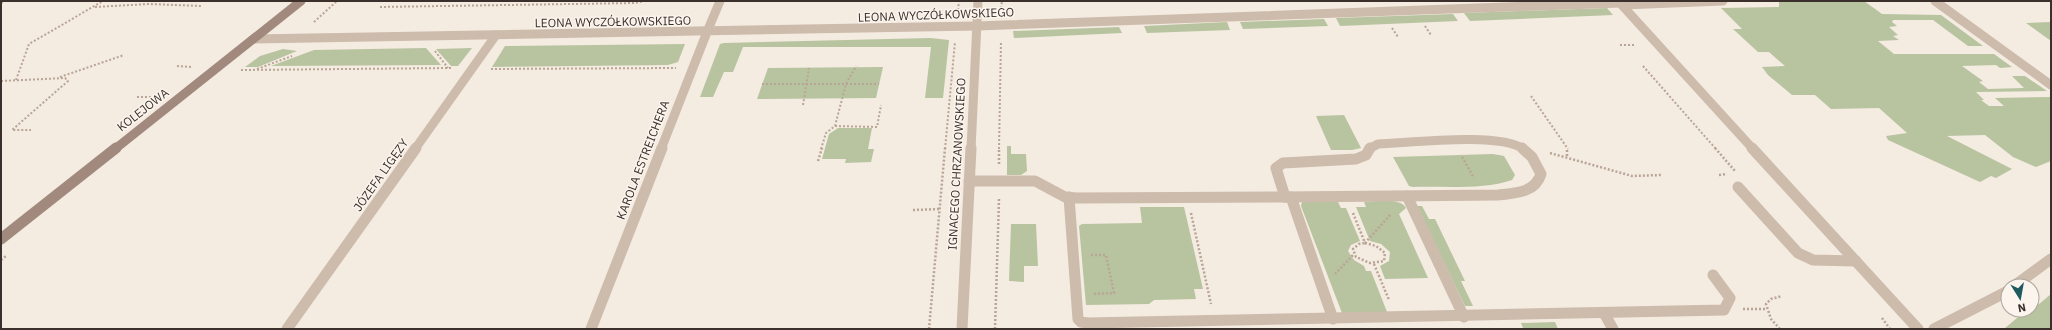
<svg xmlns="http://www.w3.org/2000/svg" width="2052" height="330" font-family="'IBM Plex Sans',sans-serif">
  <rect width="100%" height="100%" fill="#f4ebe1"/>
  <g fill="#b8c4a0">
    <path d="M 1779,1 L 1864,1 L 1882,14 L 1941,15 L 1983,46 L 1968,46 L 1933,20 L 1893,20 L 1892,22 L 1897,26 L 1889,27 L 1898,35 L 1893,36 L 1899,40 L 1878,41 L 1894,54 L 1994,54 L 2012,67 L 2000,68 L 1996,65 L 1962,66 L 1983,81 L 1979,82 L 1988,89 L 2024,88 L 2012,76 L 2025,76 L 2047,91 L 1976,92 L 1984,100 L 1981,100 L 1989,106 L 2004,106 L 1995,98 L 2051,97 L 2051,161 L 2036,167 L 2013,157 L 1985,135 L 1947,136 L 2012,169 L 1996,178 L 1991,176 L 1980,182 L 1888,140 L 1886,136 L 1907,133 L 1879,108 L 1831,109 L 1815,95 L 1792,95 L 1768,75 L 1762,67 L 1785,66 L 1769,52 L 1758,52 L 1733,29 L 1742,29 L 1721,8 L 1779,7 Z"/>
    <path d="M 1607,8 L 1613,15 L 1470,21 L 1464,13 Z"/>
    <path d="M 1453,14 L 1458,21 L 1340,26 L 1336,18 Z"/>
    <path d="M 1324,19 L 1328,26 L 1243,29 L 1240,22 Z"/>
    <path d="M 1227,22 L 1230,30 L 1147,33 L 1144,26 Z"/>
    <path d="M 2051,22 L 2051,41 L 2026,23 Z"/>
    <path d="M 1119,27 L 1122,33 L 1014,38 L 1013,31 Z"/>
    <path d="M 930,38 L 949,40 L 943,98 L 925,98 L 931,47 L 743,47 L 733,72 L 724,72 L 713,97 L 700,97 L 720,44 L 724,43 Z"/>
    <path d="M 685,44 L 678,62 L 668,65 L 492,67 L 505,46 Z"/>
    <path d="M 426,48 L 441,65 L 271,66 L 314,50 Z"/>
    <path d="M 472,48 L 458,66 L 451,66 L 436,49 Z"/>
    <path d="M 283,49 L 297,51 L 258,67 L 245,67 L 260,56 Z"/>
    <path d="M 883,67 L 876,98 L 757,99 L 768,68 Z"/>
    <path d="M 1344,115 L 1361,148 L 1352,150 L 1331,150 L 1316,116 Z"/>
    <path d="M 838,128 L 872,128 L 868,149 L 874,149 L 871,162 L 845,163 L 846,159 L 822,159 L 829,134 Z"/>
    <path d="M 1007,146 L 1011,146 L 1011,154 L 1026,154 L 1027,171 L 1021,175 L 1007,175 Z"/>
    <path d="M 1493,154 L 1504,156 L 1515,175 L 1512,180 C 1483,190 1444,186 1413,187 L 1409,186 L 1393,157 Z"/>
    <path d="M 1302,202 L 1338,202 L 1341,208 L 1346,208 L 1360,241 L 1351,245 L 1348,251 L 1354,260 L 1364,266 L 1366,271 L 1371,271 L 1387,312 L 1342,313 L 1301,206 Z"/>
    <path d="M 1364,202 C 1375,202 1400,197 1406,208 L 1399,214 L 1428,278 L 1385,279 L 1380,266 L 1389,261 L 1390,252 L 1381,244 L 1370,241 L 1356,207 L 1366,207 Z"/>
    <path d="M 1417,206 L 1422,206 L 1429,219 L 1435,219 L 1465,281 L 1461,281 L 1473,306 L 1465,306 Z"/>
    <path d="M 1140,207 L 1184,207 L 1203,289 L 1194,289 L 1196,299 L 1154,300 L 1149,304 L 1086,305 L 1079,226 L 1082,224 L 1142,223 Z"/>
    <path d="M 1011,224 L 1036,224 L 1038,266 L 1024,266 L 1024,282 L 1009,281 Z"/>
    <path d="M 2051,294 L 2051,329 L 2004,329 L 2024,312 L 2032,310 Z"/>
    <path d="M 1555,322 L 1558,329 L 1523,328 L 1521,323 Z"/>
  </g>
  <g fill="none" stroke-linecap="round" stroke-linejoin="round">
    <g stroke="#b9a596" stroke-width="2" stroke-dasharray="2 2" stroke-linecap="butt">
      <path d="M 1,3 L 5,1"/>
      <path d="M 95,7 L 149,4 L 202,6"/>
      <path d="M 380,7 L 635,3 L 644,1"/>
      <path d="M 1001,8 L 1002,1"/>
      <path d="M 958,10 L 959,1"/>
      <path d="M 314,22 L 337,1"/>
      <path d="M 1425,26 L 1431,35"/>
      <path d="M 1392,28 L 1398,37"/>
      <path d="M 1620,45 L 1635,45"/>
      <path d="M 435,51 L 448,68"/>
      <path d="M 177,66 L 191,67"/>
      <path d="M 1643,66 L 1716,149"/>
      <path d="M 257,69 L 292,56"/>
      <path d="M 491,69 L 676,68"/>
      <path d="M 241,70 L 452,68"/>
      <path d="M 60,77 L 124,55"/>
      <path d="M 16,80 L 29,44 L 103,1"/>
      <path d="M 1,81 L 65,78 L 68,81 L 12,130 L 31,130"/>
      <path d="M 762,84 L 879,84"/>
      <path d="M 1531,96 L 1568,149"/>
      <path d="M 137,97 L 154,97"/>
      <path d="M 803,105 L 809,68"/>
      <path d="M 835,126 L 877,127 L 881,105"/>
      <path d="M 821,149 L 826,133 L 835,126 L 846,84 L 856,66"/>
      <path d="M 945,149 L 955,42"/>
      <path d="M 999,149 L 1001,41"/>
    </g>
    <g stroke="#b9a596" stroke-width="2.5" stroke-dasharray="2 2" stroke-linecap="butt">
      <path d="M 1715,148 L 1735,171"/>
      <path d="M 1550,153 L 1632,176 L 1662,175"/>
      <path d="M 1567,156 L 1567,148"/>
      <path d="M 1462,157 L 1474,178"/>
      <path d="M 818,161 L 822,148"/>
      <path d="M 999,164 L 999,148"/>
      <path d="M 1719,175 L 1727,174"/>
      <path d="M 913,210 L 940,209"/>
      <path d="M 1191,213 L 1211,304"/>
      <path d="M 1353,213 L 1365,243 L 1391,214"/>
      <path d="M 1365,243 L 1376,246 L 1385,253 L 1384,261 L 1370,263 L 1356,257 L 1353,249 L 1359,244 Z"/>
      <path d="M 1091,255 L 1106,255 L 1114,293 L 1092,294"/>
      <path d="M 1,260 L 6,256"/>
      <path d="M 1374,264 L 1389,300"/>
      <path d="M 1335,274 L 1354,254"/>
      <path d="M 1743,309 L 1767,309"/>
      <path d="M 1882,318 L 1890,329"/>
      <path d="M 929,329 L 945,148"/>
      <path d="M 995,329 L 999,199"/>
      <path d="M 1780,329 L 1771,319 L 1766,304 L 1771,299 L 1782,296"/>
    </g>
    <g stroke="#cdbbac" stroke-width="9">
      <path d="M 1622,5 L 1723,1"/>
      <path d="M 707,32 L 720,1"/>
      <path d="M 1369,149 L 1378,144 C 1409,143 1500,132 1523,149"/>
    </g>
    <g stroke="#cdbbac" stroke-width="11">
      <path d="M 969,181 L 1035,181 L 1065,197 L 1077,198 L 1285,197"/>
      <path d="M 1738,187 L 1798,253 L 1813,260 L 1856,261"/>
      <path d="M 1407,196 L 1464,317"/>
      <path d="M 1069,197 L 1078,319 L 1081,322 L 1088,323 L 1724,310 L 1730,298 L 1713,275"/>
      <path d="M 1285,197 L 1276,168 L 1283,163 L 1356,159 L 1366,155 L 1370,148"/>
      <path d="M 1285,197 L 1498,195 C 1515,193 1535,193 1541,174 L 1532,157 L 1522,148"/>
      <path d="M 1291,197 L 1333,319"/>
      <path d="M 1604,313 L 1613,329"/>
    </g>
    <g stroke="#cdbbac" stroke-width="9">
      <path d="M 1935,1 L 2051,85"/>
      <path d="M 1620,3 L 1753,149"/>
      <path d="M 253,39 L 977,26 L 1620,3"/>
      <path d="M 415,149 L 496,35"/>
      <path d="M 661,149 L 707,32"/>
      <path d="M 971,149 L 978,1"/>
    </g>
    <g stroke="#cdbbac" stroke-width="11">
      <path d="M 1752,148 L 1918,329"/>
      <path d="M 2014,286 L 2051,259"/>
      <path d="M 287,329 L 416,148"/>
      <path d="M 591,329 L 662,148"/>
      <path d="M 962,329 L 971,148"/>
      <path d="M 1934,329 L 2008,291"/>
    </g>
    <path stroke="#a18a7d" stroke-width="9" d="M 115,149 L 301,1"/>
    <path stroke="#a18a7d" stroke-width="11" d="M 1,239 L 116,148"/>
  </g>
  <g text-anchor="middle" stroke-width="3" stroke-linejoin="round" paint-order="stroke">
    <g font-size="12" fill="#3b302b" stroke="#fbf5ee">
      <text transform="translate(936 15) rotate(-2)" y="4">LEONA WYCZÓŁKOWSKIEGO</text>
      <text transform="translate(613 22) rotate(-1)" y="4">LEONA WYCZÓŁKOWSKIEGO</text>
      <text transform="translate(143 110) rotate(-38)" y="4">KOLEJOWA</text>
      <text transform="translate(643 160) rotate(-69)" y="4">KAROLA ESTREICHERA</text>
      <text transform="translate(957 164) rotate(-87)" y="4">IGNACEGO CHRZANOWSKIEGO</text>
      <text transform="translate(381 175) rotate(-55)" y="4">JÓZEFA LIGĘZY</text>
    </g>
  </g>
  <rect width="2052" height="330" fill="none" stroke="#3b302b" stroke-width="4"/>
  <g transform="translate(2020 298) rotate(169)"><circle r="19" fill="#fbf5ee" stroke="#aea6a0"/>
  <path d="M0-3L7 15L0 10L-7 15Z" fill="#1f5a5e"/>
  <text y="-6" font-size="11" font-weight="bold" text-anchor="middle" fill="#3b302b">N</text>
  </g>
</svg>
